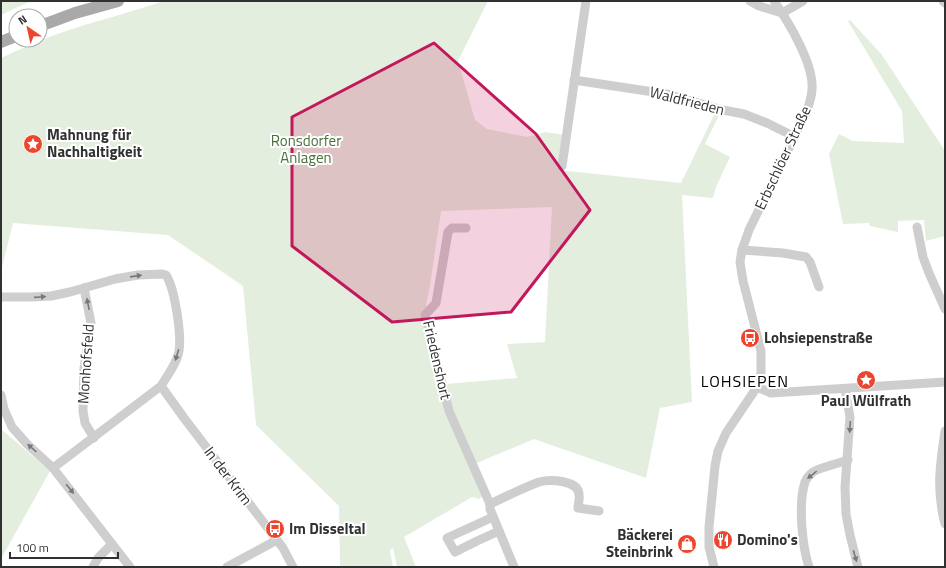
<svg xmlns="http://www.w3.org/2000/svg" width="946" height="568" font-family="'Titillium Web',sans-serif">
  <rect width="100%" height="100%" fill="#fff"/>
  <g fill="#e4eedf" fill-rule="evenodd">
    <path d="M 1,1 L 31,1 L 1,15 Z"/>
    <path d="M 163,1 L 488,1 L 458,61 L 475,120 L 487,129 L 527,137 L 545,132 L 564,135 L 559,170 L 681,183 L 715,113 L 719,115 L 705,144 L 730,157 L 716,187 L 713,198 L 682,195 L 692,402 L 660,408 L 646,478 L 534,439 L 477,463 L 482,497 L 479,499 L 472,497 L 404,537 L 416,567 L 397,567 L 393,548 L 390,550 L 393,567 L 340,567 L 339,506 L 256,425 L 243,286 L 168,235 L 13,223 L 1,271 L 1,58 C 24,47 48,37 72,29 C 102,19 133,12 163,1 ZM 552,207 L 545,342 L 507,344 L 517,378 L 446,384 L 426,305 L 430,285 L 441,211 Z"/>
    <path d="M 850,20 L 882,55 L 945,151 L 945,236 L 926,241 L 924,220 L 898,221 L 898,232 L 870,226 L 869,223 L 843,224 L 829,154 L 839,134 L 853,141 L 904,143 L 902,111 L 848,21 Z"/>
    <path d="M 1,429 L 50,471 L 1,559 Z"/>
  </g>
  <g fill="none" stroke-linecap="round" stroke-linejoin="round">
    <g stroke="#cecece" stroke-width="9">
      <path d="M 750,1 L 759,6 L 782,13"/>
      <path d="M 943,1 L 945,3"/>
      <path d="M 782,13 L 803,1"/>
      <path d="M 574,80 L 667,94 L 723,110 L 744,114 L 767,123 L 795,137"/>
      <path d="M 562,166 L 586,1"/>
      <path d="M 917,227 L 923,257 L 929,273 L 945,309"/>
      <path d="M 466,228 L 452,228 L 448,232 L 436,303 L 425,315 L 449,411 L 490,504 L 490,509 L 514,567"/>
      <path d="M 742,250 L 783,253 L 806,257 L 810,262 L 819,287"/>
      <path d="M 84,288 L 91,323 L 84,368 L 83,411 L 85,423 L 94,438"/>
      <path d="M 1,297 L 32,297 L 51,296 L 70,292 L 115,279 L 138,275 L 162,274 L 166,275 C 175,289 183,340 178,355 C 175,366 167,376 161,386 L 53,468"/>
      <path d="M 161,386 L 184,418 L 283,548 L 293,567"/>
      <path d="M 757,387 L 771,393 L 945,382"/>
      <path d="M 845,389 L 850,417 L 845,487 L 846,514 L 850,535 L 858,567"/>
      <path d="M 1,395 L 4,409 L 12,427 L 27,444 L 53,468 L 130,567"/>
      <path d="M 945,431 C 940,466 936,489 945,524"/>
      <path d="M 490,504 C 507,496 523,488 539,482 C 550,479 579,480 579,495 C 580,499 578,504 578,508 L 599,511"/>
      <path d="M 493,517 L 447,538 L 455,552 L 477,541 L 499,531"/>
      <path d="M 93,567 L 98,558 L 112,544"/>
      <path d="M 227,567 L 277,540"/>
      <path d="M 714,567 L 709,547 L 709,527 L 715,466 L 718,451 L 726,433 L 757,387 L 761,373 L 761,351 L 743,281 L 740,262 L 742,250 L 749,230 L 806,113 C 809,105 812,97 812,89 C 814,64 788,21 774,1"/>
      <path d="M 809,567 C 802,546 798,503 805,482 C 806,479 810,474 813,472 C 819,468 839,463 848,460"/>
    </g>
    <g stroke="#a9a9a9" stroke-width="12">
      <path d="M 40,26 L 75,13 L 118,1"/>
      <path d="M 1,42 L 16,36"/>
    </g>
  </g>
  <defs><path id="oneway-solid" d="M-6-.8H1V-3.2L6.5 0L1 3.2V.8H-6Z"/></defs>
  <g fill="#787878">
    <use href="#oneway-solid" transform="translate(136 276) rotate(-8)"/>
    <use href="#oneway-solid" transform="translate(40 297) rotate(-4)"/>
    <use href="#oneway-solid" transform="translate(88 304) rotate(-101)"/>
    <use href="#oneway-solid" transform="translate(177 355) rotate(107)"/>
    <use href="#oneway-solid" transform="translate(850 427) rotate(94)"/>
    <use href="#oneway-solid" transform="translate(32 448) rotate(-138)"/>
    <use href="#oneway-solid" transform="translate(812 475) rotate(141)"/>
    <use href="#oneway-solid" transform="translate(70 489) rotate(51)"/>
    <use href="#oneway-solid" transform="translate(855 556) rotate(74)"/>
  </g>
  <path fill="#c2185b" fill-opacity="0.2" stroke="#c2185b" stroke-width="3" stroke-linejoin="round" d="M 434,43 L 536,134 L 590,210 L 511,312 L 392,322 L 292,246 L 292,117 Z"/>
  <defs>
    <g id="sight-disc" transform="scale(1)"><circle r="9.5" fill="#ed452e" stroke="#fff"/><path d="M0-6L1.8-2.2L6-1.7L2.9 1.2L3.7 5.4L0 3.3L-3.7 5.4L-2.9 1.2L-6-1.7L-1.8-2.2Z" fill="#fff"/></g>
    <g id="bus-disc" transform="scale(1)"><circle r="9.5" fill="#ed452e" stroke="#fff"/><path d="M-5-6H5V4H4V6H2V4H-2V6H-4V4H-5ZM-3.5-4V0h7V-4ZM-3.5 1.2v1.5H-2V1.2ZM2 1.2v1.5H3.5V1.2Z" fill="#fff"/></g>
    <g id="restaurant-disc" transform="scale(1)"><circle r="9.5" fill="#ed452e" stroke="#fff"/><path d="M-5-6h1v4h1v-4h1v4h1v-4h1v5L-1.5 .5V6h-2V.5L-5-1ZM5-6V6H3V1.5H1.5Q1.5-4 5-6Z" fill="#fff"/></g>
    <g id="shop-disc" transform="scale(1)"><circle r="9.5" fill="#ed452e" stroke="#fff"/><path d="M-5-2.5h2.3a2.7 3.5 0 0 1 5.4 0H5L5.5 6h-11ZM-1.5-2.5h3a1.5 2.3 0 0 0-3 0Z" fill="#fff"/></g>
  </defs>
  <g fill-rule="evenodd">
    <use href="#sight-disc" x="33" y="144"/>
    <use href="#bus-disc" x="750" y="338"/>
    <use href="#sight-disc" x="866" y="380"/>
    <use href="#bus-disc" x="275" y="529"/>
    <use href="#restaurant-disc" x="723" y="540"/>
    <use href="#shop-disc" x="687" y="544"/>
  </g>
  <g text-anchor="middle" stroke-width="4" stroke-linejoin="round" paint-order="stroke">
    <g font-size="15" fill="#313131" stroke="#fff">
      <text transform="translate(687 101) rotate(14)" y="5">Waldfrieden</text>
      <text transform="translate(783 158) rotate(-65)" y="5">Erbschlöer Straße</text>
      <text transform="translate(437 360) rotate(77)" y="5">Friedenshort</text>
      <text transform="translate(86 364) rotate(-86)" y="5">Monhofsfeld</text>
      <text transform="translate(228 476) rotate(53)" y="5">In der Krim</text>
    </g>
    <g font-size="15" font-weight="bold" fill="#313131" stroke="#fff" text-anchor="start">
      <text x="47" y="140">Mahnung für<tspan x="47" dy="17">Nachhaltigkeit</tspan></text>
      <text x="764" y="343">Lohsiepenstraße</text>
      <text x="866" y="406" text-anchor="middle">Paul Wülfrath</text>
      <text x="289" y="534">Im Disseltal</text>
      <text x="673" y="540" text-anchor="end">Bäckerei<tspan x="673" dy="17">Steinbrink</tspan></text>
      <text x="737" y="545">Domino's</text>
    </g>
    <g font-size="15" fill="#4a703c" stroke="#fff">
      <text x="306" y="146">Ronsdorfer<tspan x="306" dy="17">Anlagen</tspan></text>
    </g>
    <g font-size="16" letter-spacing="1" fill="#000" stroke="#fff">
      <text x="745" y="387">LOHSIEPEN</text>
    </g>
  </g>
  <rect width="946" height="568" fill="none" stroke="#313131" stroke-width="4"/>
  <g transform="translate(28 28) rotate(326)"><circle r="19" fill="#ffffff" stroke="#adadad"/>
  <path d="M0-3L7 15L0 10L-7 15Z" fill="#ed452e"/>
  <text y="-6" font-size="11" font-weight="bold" text-anchor="middle" fill="#313131">N</text>
  </g>
  <path d="M10 552v6h108v-6" fill="none" stroke="#313131" stroke-width="2"/>
  <text x="16" y="552" font-size="12" fill="#313131" stroke="#ffffff" stroke-width="3" paint-order="stroke">100 m</text>
</svg>
